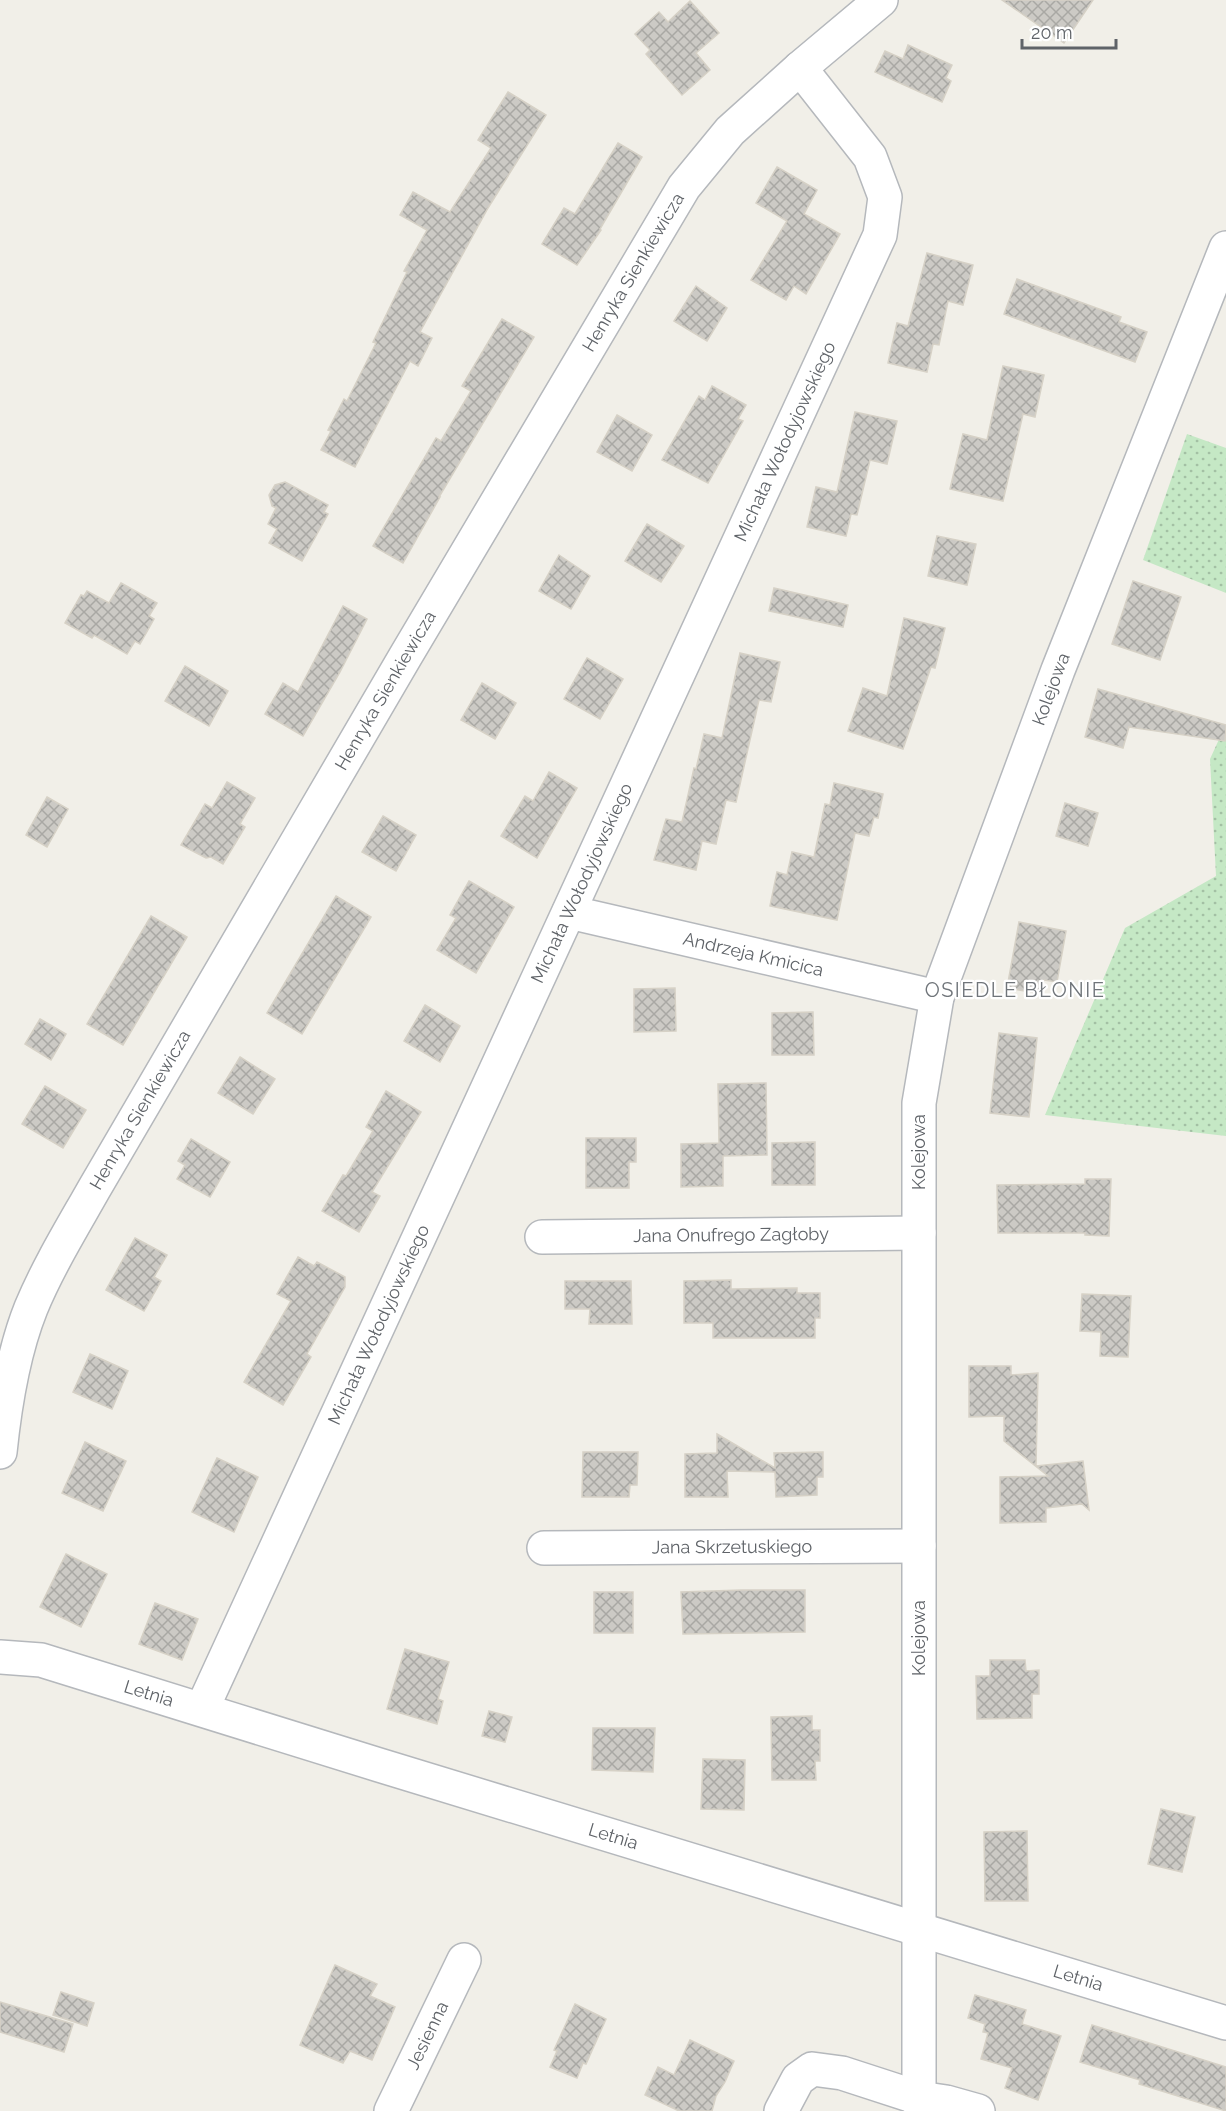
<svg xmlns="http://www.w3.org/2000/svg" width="1226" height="2111" font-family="Raleway,sans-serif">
  <defs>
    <pattern id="grass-dots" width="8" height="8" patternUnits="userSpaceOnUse" patternTransform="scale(1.5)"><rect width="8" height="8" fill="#c5e8c5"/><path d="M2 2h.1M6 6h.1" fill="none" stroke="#a3c0a4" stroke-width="1.8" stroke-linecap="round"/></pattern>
    <pattern id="building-cross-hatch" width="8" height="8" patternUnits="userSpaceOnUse" patternTransform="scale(1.5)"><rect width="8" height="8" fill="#cccac5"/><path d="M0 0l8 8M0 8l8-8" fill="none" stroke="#a9a8a4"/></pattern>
  </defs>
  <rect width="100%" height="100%" fill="#f1efe8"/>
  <g fill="url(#grass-dots)">
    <path d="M 1187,434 L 1226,448 L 1226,593 L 1143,560 Z"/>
    <path d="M 1226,724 L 1226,1136 L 1045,1115 L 1125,928 L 1216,876 L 1210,759 Z"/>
  </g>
  <g fill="url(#building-cross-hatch)" stroke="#d6d1c6" stroke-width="1.5">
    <path d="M 1002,0 L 1093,0 L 1064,43 Z"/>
    <path d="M 690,1 L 719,33 L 696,53 L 710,70 L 682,95 L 646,54 L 650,50 L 635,34 L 659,12 L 668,22 Z"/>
    <path d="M 908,45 L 952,65 L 946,78 L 951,81 L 942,102 L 875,72 L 885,51 L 903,59 Z"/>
    <path d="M 508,92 L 546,115 L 488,208 L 420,332 L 432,338 L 418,366 L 410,361 L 355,467 L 321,450 L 331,431 L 328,430 L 344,399 L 347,401 L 376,343 L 373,342 L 407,272 L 404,271 L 427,230 L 400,215 L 413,192 L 450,212 L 491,148 L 478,140 Z"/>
    <path d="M 618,143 L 642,157 L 600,229 L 601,230 L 577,265 L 542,244 L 564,208 L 575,214 Z"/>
    <path d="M 777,167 L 817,190 L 804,214 L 840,234 L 806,294 L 794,286 L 786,300 L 751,280 L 787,221 L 756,203 Z"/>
    <path d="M 927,253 L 973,265 L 963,305 L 948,301 L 939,345 L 933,344 L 927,372 L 888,363 L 897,323 L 908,326 Z"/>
    <path d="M 1017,279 L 1121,317 L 1119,322 L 1147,332 L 1135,362 L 1004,314 Z"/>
    <path d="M 696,286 L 727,308 L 707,341 L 674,321 Z"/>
    <path d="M 502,319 L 534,337 L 439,497 L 440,497 L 403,563 L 373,546 L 436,438 L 441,441 L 471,391 L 462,386 Z"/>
    <path d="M 1003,366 L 1044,375 L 1035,417 L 1023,414 L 1003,501 L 950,489 L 963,434 L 987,440 Z"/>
    <path d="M 712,386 L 746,405 L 738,419 L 743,421 L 708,483 L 662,460 L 699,396 L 705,400 Z"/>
    <path d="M 855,412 L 897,421 L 887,464 L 870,460 L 857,515 L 851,514 L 846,536 L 807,527 L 816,487 L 837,492 Z"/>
    <path d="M 617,415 L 652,435 L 632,471 L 597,452 Z"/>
    <path d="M 285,482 L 328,505 L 324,512 L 328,514 L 302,561 L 269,543 L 277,529 L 268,524 L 276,508 L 272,506 L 269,495 L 275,485 Z"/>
    <path d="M 647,524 L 684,546 L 661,582 L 625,561 Z"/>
    <path d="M 937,536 L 976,544 L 967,585 L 928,576 Z"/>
    <path d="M 559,555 L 590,576 L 571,609 L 539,591 Z"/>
    <path d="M 1133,581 L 1181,597 L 1160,660 L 1112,644 Z"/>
    <path d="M 121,583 L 157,603 L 149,616 L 154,619 L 140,644 L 135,641 L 127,654 L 94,635 L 92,638 L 65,623 L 81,595 L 84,596 L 87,591 L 109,603 Z"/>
    <path d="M 774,588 L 848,605 L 843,627 L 769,611 Z"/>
    <path d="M 343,606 L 367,619 L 340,672 L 303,736 L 265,714 L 283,683 L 298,692 Z"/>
    <path d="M 904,618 L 945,628 L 935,668 L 931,667 L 903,749 L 848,731 L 863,688 L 887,696 Z"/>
    <path d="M 740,653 L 780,662 L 771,702 L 759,700 L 736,802 L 726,800 L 716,844 L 702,841 L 696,870 L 654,860 L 666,819 L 682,822 L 694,768 L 696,769 L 704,734 L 722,738 Z"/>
    <path d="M 587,658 L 623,679 L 600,719 L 564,699 Z"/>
    <path d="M 185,666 L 228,691 L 209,726 L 165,701 Z"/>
    <path d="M 482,683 L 516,703 L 495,739 L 461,720 Z"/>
    <path d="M 1098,689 L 1226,725 L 1225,741 L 1129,727 L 1123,748 L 1085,737 Z"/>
    <path d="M 549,772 L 577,788 L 537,858 L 501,836 L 525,796 L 533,801 Z"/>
    <path d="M 227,782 L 255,798 L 240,824 L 245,827 L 223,864 L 211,857 L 206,858 L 181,845 L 205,804 L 212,808 Z"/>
    <path d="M 834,783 L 883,794 L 878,818 L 874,817 L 869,836 L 855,833 L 837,920 L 770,906 L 777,872 L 787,875 L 792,852 L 814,857 L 825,804 L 830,805 Z"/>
    <path d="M 47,797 L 68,809 L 47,847 L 26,835 Z"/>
    <path d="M 1065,803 L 1098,813 L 1088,846 L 1056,836 Z"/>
    <path d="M 383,816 L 416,835 L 396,871 L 362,852 Z"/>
    <path d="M 469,881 L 514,907 L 476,973 L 437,950 L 456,918 L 450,915 Z"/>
    <path d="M 336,896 L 371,917 L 302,1034 L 267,1013 Z"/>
    <path d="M 151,916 L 187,937 L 123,1045 L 87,1024 Z"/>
    <path d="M 1019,922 L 1066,931 L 1057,982 L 1044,980 L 1041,994 L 1007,988 Z"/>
    <path d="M 675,988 L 676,1031 L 634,1032 L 634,989 Z"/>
    <path d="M 425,1005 L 460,1026 L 440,1062 L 404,1041 Z"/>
    <path d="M 813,1012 L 814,1055 L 772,1055 L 772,1013 Z"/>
    <path d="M 40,1019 L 66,1034 L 51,1060 L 25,1044 Z"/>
    <path d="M 999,1033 L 1037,1038 L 1029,1117 L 990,1113 Z"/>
    <path d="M 240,1057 L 275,1079 L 253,1114 L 218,1093 Z"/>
    <path d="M 766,1083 L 767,1155 L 723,1156 L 723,1186 L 681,1187 L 681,1144 L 719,1143 L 718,1084 Z"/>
    <path d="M 45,1086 L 86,1110 L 63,1148 L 22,1124 Z"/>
    <path d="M 386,1091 L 421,1112 L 372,1192 L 380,1196 L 359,1232 L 322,1211 L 343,1175 L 346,1176 L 373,1131 L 366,1127 Z"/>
    <path d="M 586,1138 L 636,1138 L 636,1162 L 629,1162 L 629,1188 L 586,1188 Z"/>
    <path d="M 191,1139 L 230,1162 L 210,1197 L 177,1179 L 185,1165 L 178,1161 Z"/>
    <path d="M 815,1142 L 815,1185 L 772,1185 L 772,1143 Z"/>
    <path d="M 1085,1179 L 1111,1179 L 1109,1236 L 1085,1235 L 1085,1233 L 998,1233 L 997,1185 L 1085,1184 Z"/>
    <path d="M 135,1238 L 167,1255 L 154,1277 L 161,1281 L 144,1311 L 106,1290 Z"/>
    <path d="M 298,1257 L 314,1266 L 317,1262 L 345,1277 L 345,1287 L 307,1354 L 311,1357 L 283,1405 L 244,1382 L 291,1301 L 277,1294 Z"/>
    <path d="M 731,1280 L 731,1289 L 797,1288 L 797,1293 L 820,1293 L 820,1318 L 815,1318 L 815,1338 L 713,1338 L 713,1323 L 684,1323 L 684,1281 Z"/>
    <path d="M 565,1281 L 631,1281 L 632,1324 L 589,1324 L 590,1309 L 565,1309 Z"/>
    <path d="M 1082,1294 L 1131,1296 L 1128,1357 L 1100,1356 L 1101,1332 L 1080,1331 Z"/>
    <path d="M 90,1354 L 128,1371 L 112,1409 L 73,1392 Z"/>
    <path d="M 969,1366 L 1011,1366 L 1011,1375 L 1038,1373 L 1036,1466 L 1083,1461 L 1089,1510 L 1082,1504 L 1046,1508 L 1046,1522 L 1000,1523 L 1000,1477 L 1048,1476 L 1004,1441 L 1004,1416 L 969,1417 Z"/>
    <path d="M 717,1434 L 775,1468 L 774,1453 L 823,1452 L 823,1477 L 817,1477 L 817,1495 L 776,1497 L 775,1472 L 727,1471 L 728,1497 L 685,1497 L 685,1454 L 717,1453 Z"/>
    <path d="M 85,1442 L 126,1461 L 103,1511 L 62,1493 Z"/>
    <path d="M 583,1452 L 638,1452 L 637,1485 L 630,1485 L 629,1497 L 582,1497 Z"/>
    <path d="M 217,1458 L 258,1477 L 234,1532 L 192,1512 Z"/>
    <path d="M 66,1554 L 107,1574 L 81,1627 L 40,1607 Z"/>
    <path d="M 742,1590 L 805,1590 L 805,1632 L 683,1634 L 681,1592 Z"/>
    <rect x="594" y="1592" width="39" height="41"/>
    <path d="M 155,1603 L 198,1619 L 182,1660 L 139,1644 Z"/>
    <path d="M 405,1649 L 449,1662 L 438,1699 L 443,1701 L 437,1724 L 387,1709 Z"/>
    <path d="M 990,1660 L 1025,1660 L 1026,1671 L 1039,1670 L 1039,1694 L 1032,1694 L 1032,1718 L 977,1719 L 976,1676 L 990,1676 Z"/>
    <path d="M 489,1711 L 512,1717 L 505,1742 L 482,1736 Z"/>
    <path d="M 812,1716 L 812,1730 L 820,1730 L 820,1761 L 815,1761 L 816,1780 L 772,1780 L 771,1717 Z"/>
    <path d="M 593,1728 L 655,1728 L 653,1772 L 592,1770 Z"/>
    <path d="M 703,1759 L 745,1760 L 744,1810 L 701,1809 Z"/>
    <path d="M 1161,1809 L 1195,1817 L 1182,1872 L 1148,1864 Z"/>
    <path d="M 1027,1831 L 1028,1901 L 985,1901 L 984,1832 Z"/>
    <path d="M 335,1965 L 377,1984 L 370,1996 L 395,2007 L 372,2060 L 350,2051 L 343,2063 L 300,2045 Z"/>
    <path d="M 61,1992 L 94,2003 L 87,2026 L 53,2015 Z"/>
    <path d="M 975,1995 L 1026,2010 L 1022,2024 L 1061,2036 L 1038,2100 L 1005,2088 L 1012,2068 L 981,2059 L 988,2033 L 983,2032 L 985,2024 L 968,2018 Z"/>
    <path d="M 0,2002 L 73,2024 L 64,2052 L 0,2032 Z"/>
    <path d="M 575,2004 L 606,2019 L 586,2064 L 583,2063 L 577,2078 L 550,2067 L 557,2051 L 554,2050 Z"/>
    <path d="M 1092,2025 L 1226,2067 L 1226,2111 L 1139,2084 L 1140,2080 L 1080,2062 Z"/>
    <path d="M 690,2040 L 734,2061 L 725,2082 L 716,2096 L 712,2111 L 679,2111 L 645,2095 L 658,2067 L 674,2075 Z"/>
  </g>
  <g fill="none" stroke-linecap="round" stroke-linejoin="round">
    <g stroke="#b5b8bc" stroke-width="36">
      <g id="minor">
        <path id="s1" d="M 569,912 L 937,997"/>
        <path id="s2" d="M 542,1237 L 919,1233"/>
        <path id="s3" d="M 0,1452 C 5,1403 13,1353 31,1308 C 48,1267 72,1228 94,1189 L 405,657 L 684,187 L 730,131 L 800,68 L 881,0"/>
        <path id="s4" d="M 544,1548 L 919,1546"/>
        <path id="s5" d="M 0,1657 L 41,1660 L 379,1765 L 1226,2023"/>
        <path id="s6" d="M 202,1709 L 880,235 L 885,197 L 870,157 L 800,68"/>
        <path id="s7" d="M 391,2111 L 464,1960"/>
        <path d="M 781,2111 L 798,2079 L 812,2069 L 842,2073 L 919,2098 L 946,2102 L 978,2111"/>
        <path id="s8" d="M 921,2111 L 919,2098 L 919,1103 L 937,997 L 1058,670 L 1226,248"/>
      </g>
    </g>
    <use href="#minor" stroke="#fff" stroke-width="33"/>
  </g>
  <g text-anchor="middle" stroke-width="4.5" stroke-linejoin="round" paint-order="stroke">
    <g font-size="18" fill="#5f6368" stroke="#fff">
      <text dy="6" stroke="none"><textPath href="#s3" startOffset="1346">Henryka Sienkiewicza</textPath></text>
      <text dy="6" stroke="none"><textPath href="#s6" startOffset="1395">Michała Wołodyjowskiego</textPath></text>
      <text dy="6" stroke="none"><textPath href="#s8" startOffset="1444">Kolejowa</textPath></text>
      <text dy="6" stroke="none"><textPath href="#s3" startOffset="860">Henryka Sienkiewicza</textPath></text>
      <text dy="6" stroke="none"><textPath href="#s6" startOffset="909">Michała Wołodyjowskiego</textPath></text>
      <text dy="6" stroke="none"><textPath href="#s1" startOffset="189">Andrzeja Kmicica</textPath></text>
      <text dy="6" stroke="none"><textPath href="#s3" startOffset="374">Henryka Sienkiewicza</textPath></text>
      <text transform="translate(919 1152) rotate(-90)" y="6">Kolejowa</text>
      <text dy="6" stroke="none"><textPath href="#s2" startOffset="189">Jana Onufrego Zagłoby</textPath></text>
      <text dy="6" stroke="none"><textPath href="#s6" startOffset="423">Michała Wołodyjowskiego</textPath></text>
      <text dy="6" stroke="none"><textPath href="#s4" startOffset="188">Jana Skrzetuskiego</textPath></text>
      <text transform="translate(919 1638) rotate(-90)" y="6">Kolejowa</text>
      <text dy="6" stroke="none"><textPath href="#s5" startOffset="154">Letnia</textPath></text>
      <text dy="6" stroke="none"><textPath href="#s5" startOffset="640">Letnia</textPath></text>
      <text dy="6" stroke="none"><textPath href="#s5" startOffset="1126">Letnia</textPath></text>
      <text dy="6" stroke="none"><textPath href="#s7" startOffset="84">Jesienna</textPath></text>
    </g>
    <g font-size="20" letter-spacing="1.5" fill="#70757a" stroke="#fff">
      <text x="1015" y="997">OSIEDLE BŁONIE</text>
    </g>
  </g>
  <path d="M1022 39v9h94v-9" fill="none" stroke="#5f6368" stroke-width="3"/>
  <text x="1031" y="39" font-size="18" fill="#5f6368" stroke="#ffffff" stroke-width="4.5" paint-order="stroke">20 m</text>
</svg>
